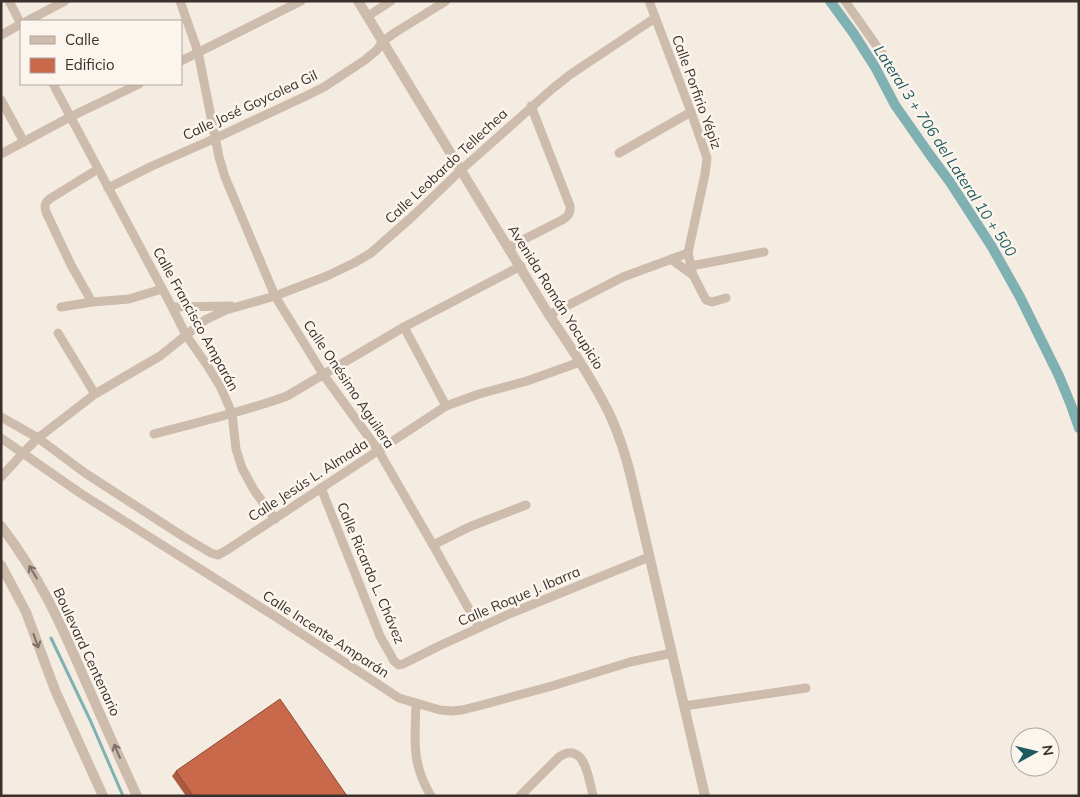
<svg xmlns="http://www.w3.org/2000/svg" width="1080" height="797" font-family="Mulish,sans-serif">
  <rect width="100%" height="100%" fill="#f4ebe1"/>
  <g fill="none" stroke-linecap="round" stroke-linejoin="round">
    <path stroke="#7fb0b2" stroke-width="3" d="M 51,638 L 91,722 L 123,796"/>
    <path stroke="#7fb0b2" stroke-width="10" d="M 830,1 L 854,34 L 875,67 L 895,105 L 930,155 L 950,182 L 992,247 L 1020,297 L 1059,376 L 1071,405 L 1079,428"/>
    <g stroke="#cdbbac" stroke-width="9">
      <path d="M 9,1 L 21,24"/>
      <path d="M 180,1 L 198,52 L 219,157 L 225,177 L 275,296 L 323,374 L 378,450 L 433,545 L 479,627"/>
      <path d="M 649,1 L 691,112 L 707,158 L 705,174 L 688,253 L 693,275 L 706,300 L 712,302 L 726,298"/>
      <path d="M 845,1 L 883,55"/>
      <path d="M 368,16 L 391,1"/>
      <path d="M 27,21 L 65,1"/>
      <path d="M 1,35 L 21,24"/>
      <path d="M 181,61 L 301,1"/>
      <path d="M 53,84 L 172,307 L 186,335 L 207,365 L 220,386 L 232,413 L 236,449 L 242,468 L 254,490 L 275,519"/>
      <path d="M 1,100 L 24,142"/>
      <path d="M 619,153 L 691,112"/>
      <path d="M 1,154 L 70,117 L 139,84"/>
      <path d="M 108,188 L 152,166 L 216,138 L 306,96 L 324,87 L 365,60 L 377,50 L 383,41 L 396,32 L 446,1"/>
      <path d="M 509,247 L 562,220 C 568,217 571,213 570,206 L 531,106"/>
      <path d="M 671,259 L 693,275"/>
      <path d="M 691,266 L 764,252"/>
      <path d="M 92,302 L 71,265 L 46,212 C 44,205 45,202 51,198 L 98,169"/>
      <path d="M 61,307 L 92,302 L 129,299 L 162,289"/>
      <path d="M 172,307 L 231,306"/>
      <path d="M 549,315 L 623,277 L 688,253"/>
      <path d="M 404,327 L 446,406"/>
      <path d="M 58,333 L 95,394"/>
      <path d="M 1,417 L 38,438 L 85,473 L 184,537 L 211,553 L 218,555 L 227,550 L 446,406 L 479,394 L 527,381 L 580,362"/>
      <path d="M 154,434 C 198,422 244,412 287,396 L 404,327 L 521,266"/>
      <path d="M 1,438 L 80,493 L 276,617 L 399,698 L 440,710 L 452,711 L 462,710 L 482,705 L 552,686 L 630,662 L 672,653"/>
      <path d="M 1,477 L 23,453 L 38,438 L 95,394 L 160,356 L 205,320 L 226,310 L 275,296 L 327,276 L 354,263 L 371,253 L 413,216 L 461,170 L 552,89 L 571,74 L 655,18"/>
      <path d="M 321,488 L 380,636 L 394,661 L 399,665 L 403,664 L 439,646 L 509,614 L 649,557"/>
      <path d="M 433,545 L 469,527 L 526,505"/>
      <path d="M 416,703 C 415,740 411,763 431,796"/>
      <path d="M 684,706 L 806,688"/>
      <path d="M 520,796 L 559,757 C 585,740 589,780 593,796"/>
    </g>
    <g stroke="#cdbbac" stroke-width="10">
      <path d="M 358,1 L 549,315 C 571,347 593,380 610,415 C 619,435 626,456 631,477 L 705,796"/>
      <path d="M 1,526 C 39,575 61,624 85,680 C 102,719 119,757 137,796"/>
      <path d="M 1,565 L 26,612 L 55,690 L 103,796"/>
    </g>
  </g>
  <path fill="#ac5a40" d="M 176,771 L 347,796 L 186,796 L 172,776 Z"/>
  <path fill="#c8694b" stroke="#8c4a34" d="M 280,699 L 347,796 L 193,796 L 176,771 Z"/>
  <defs><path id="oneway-shaft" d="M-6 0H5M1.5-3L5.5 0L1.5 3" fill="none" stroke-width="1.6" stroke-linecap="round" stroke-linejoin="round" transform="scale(1.25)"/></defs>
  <g stroke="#7d6f65">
    <use href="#oneway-shaft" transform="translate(33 572) rotate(-121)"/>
    <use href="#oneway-shaft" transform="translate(36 641) rotate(70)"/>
    <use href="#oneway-shaft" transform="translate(117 751) rotate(-114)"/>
  </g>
  <g text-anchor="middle" stroke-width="5" stroke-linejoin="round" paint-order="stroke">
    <g font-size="14" fill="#3b302b" stroke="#fbf5ee">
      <text transform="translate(697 92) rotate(70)" y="5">Calle Porfirio Yépiz</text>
      <text transform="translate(250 105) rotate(-25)" y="5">Calle José Goycolea Gil</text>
      <text transform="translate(446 166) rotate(-43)" y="5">Calle Leobardo Tellechea</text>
      <text transform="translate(556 297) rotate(58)" y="5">Avenida Román Yocupicio</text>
      <text transform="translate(196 319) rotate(61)" y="5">Calle Francisco Amparán</text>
      <text transform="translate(349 384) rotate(56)" y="5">Calle Onésimo Aguilera</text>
      <text transform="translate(308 480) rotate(-33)" y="5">Calle Jesús L. Almada</text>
      <text transform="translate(371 573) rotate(67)" y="5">Calle Ricardo L. Chávez</text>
      <text transform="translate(519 596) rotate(-23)" y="5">Calle Roque J. Ibarra</text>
      <text transform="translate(326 634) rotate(33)" y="5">Calle Incente Amparán</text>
      <text transform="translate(87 652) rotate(65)" y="5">Boulevard Centenario</text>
    </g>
    <g font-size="15" font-style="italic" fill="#1f5a5e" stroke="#fbf5ee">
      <text transform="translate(945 151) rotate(57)" y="5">Lateral 3 + 706 del Lateral 10 + 500</text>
    </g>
  </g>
  <rect width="1080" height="797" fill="none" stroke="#3b302b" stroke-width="5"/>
  <rect x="20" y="20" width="162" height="65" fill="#fbf5ee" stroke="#aea6a0"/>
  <rect x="30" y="36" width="25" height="8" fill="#cdbbac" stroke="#aea6a0"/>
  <text x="65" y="45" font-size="15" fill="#3b302b">Calle</text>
  <rect x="30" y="58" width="25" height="15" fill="#c8694b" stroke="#aea6a0"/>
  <text x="65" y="70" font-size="15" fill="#3b302b">Edificio</text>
  <g transform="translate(1035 752) rotate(82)"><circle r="24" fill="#fbf5ee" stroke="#aea6a0"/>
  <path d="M0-4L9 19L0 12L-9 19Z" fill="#1f5a5e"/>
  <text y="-8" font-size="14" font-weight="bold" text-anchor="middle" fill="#3b302b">N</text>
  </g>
</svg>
